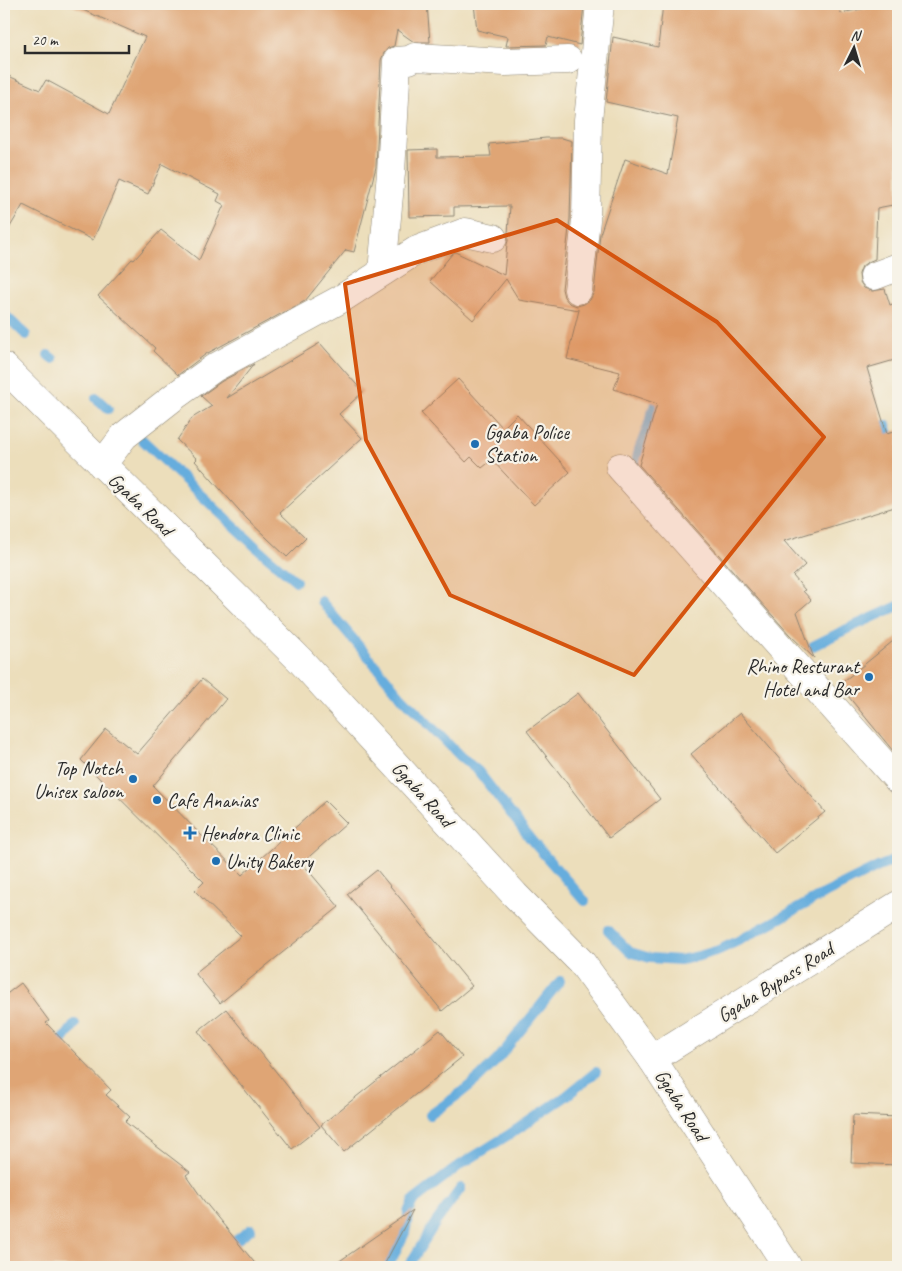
<svg xmlns="http://www.w3.org/2000/svg" width="902" height="1271" font-family="Caveat,sans-serif">
  <rect width="100%" height="100%" fill="#f7f3e8"/>
  <filter id="ink" filterUnits="userSpaceOnUse"><feTurbulence type="fractalNoise" baseFrequency=".02" numOctaves="2"/><feDisplacementMap in="SourceGraphic" scale="10" xChannelSelector="R" yChannelSelector="G"/><feConvolveMatrix kernelMatrix="1 2 1 2 8 2 1 2 1" color-interpolation-filters="sRGB"/></filter>
  <filter id="wash" filterUnits="userSpaceOnUse"><feTurbulence type="fractalNoise" baseFrequency=".0096" numOctaves="4" result="noise"/><feDisplacementMap in="SourceGraphic" scale="20" xChannelSelector="R" yChannelSelector="G"/><feGaussianBlur stdDeviation="1.12" result="paint"/><feColorMatrix in="noise" values="0 0 0 0 0 0 0 0 0 0 0 0 0 0 0 0 0 1.4 0 .05"/><feComposite in="paint" operator="in"/></filter>
  <g filter="url(#wash)">
    <rect width="100%" height="100%" fill="#ecdebb"/>
    <g fill="none" stroke-linecap="round" stroke-linejoin="round">
      <g stroke="#66addd" stroke-width="10">
        <path d="M 4,314 L 26,335"/>
        <path d="M 48,355 L 53,359"/>
        <path d="M 96,398 L 108,409"/>
        <path d="M 886,425 L 898,464"/>
        <path d="M 133,431 L 256,547 L 296,581"/>
        <path d="M 633,477 L 639,449 L 648,426 L 659,391"/>
        <path d="M 321,601 L 401,696 L 461,757 L 478,771 L 532,841 L 585,901"/>
        <path d="M 813,646 L 847,629 L 898,606"/>
        <path d="M 608,930 L 630,952 L 650,958 L 680,960 L 699,956 L 719,950 L 742,939 L 826,893 L 878,867 L 898,859"/>
        <path d="M 55,1051 L 75,1024"/>
        <path d="M 430,1115 L 458,1095 L 479,1078 L 498,1059 L 560,981"/>
        <path d="M 226,1248 L 251,1229"/>
        <path d="M 388,1267 L 405,1233 L 408,1218 L 408,1212 L 413,1201 L 460,1165 L 510,1134 L 565,1097 L 596,1072"/>
        <path d="M 408,1267 L 436,1222 L 461,1188"/>
      </g>
    </g>
    <g id="blocks">
      <g fill="#dfa575">
        <path d="M 69,4 L 427,4 L 430,42 L 414,42 L 397,30 L 394,46 L 388,48 L 384,53 L 381,60 L 376,167 L 354,252 L 346,250 L 305,301 L 206,354 L 178,375 L 153,351 L 155,348 L 98,296 L 132,259 L 134,260 L 161,230 L 199,260 L 224,205 L 217,201 L 220,194 L 162,164 L 148,194 L 119,181 L 93,240 L 23,205 L 4,237 L 4,74 L 40,90 L 46,80 L 109,114 L 145,37 Z"/>
        <path d="M 474,4 L 584,4 L 580,45 L 548,37 L 546,45 L 506,46 L 508,37 L 477,30 Z"/>
        <path d="M 663,4 L 837,4 L 841,13 L 887,4 L 898,4 L 898,204 L 877,208 L 875,259 L 868,262 L 862,266 L 859,274 L 860,282 L 864,288 L 872,291 L 885,289 L 890,305 L 898,302 L 898,359 L 867,368 L 887,434 L 898,430 L 898,506 L 784,541 L 805,565 L 793,576 L 805,590 L 803,591 L 811,600 L 797,612 L 814,658 L 789,634 L 639,465 L 657,404 L 614,389 L 620,372 L 567,359 L 579,310 L 519,300 L 506,279 L 473,320 L 430,281 L 452,254 L 455,252 L 504,275 L 507,244 L 508,241 L 508,233 L 510,206 L 454,207 L 454,216 L 409,217 L 408,150 L 437,149 L 437,157 L 491,156 L 489,144 L 546,138 L 562,138 L 572,141 L 570,219 L 562,289 L 564,297 L 569,303 L 577,306 L 584,304 L 590,300 L 594,292 L 600,234 L 625,159 L 668,174 L 678,118 L 606,102 L 613,37 L 658,47 Z"/>
        <path d="M 320,343 L 363,392 L 339,414 L 362,438 L 280,513 L 306,538 L 287,557 L 247,519 L 195,461 L 197,459 L 177,440 L 192,418 L 212,406 L 201,396 L 222,381 L 254,364 L 227,398 Z"/>
        <path d="M 458,379 L 503,428 L 517,414 L 570,472 L 534,505 L 492,460 L 482,468 L 471,457 L 466,462 L 421,413 Z"/>
        <path d="M 898,637 L 898,757 L 839,685 Z"/>
        <path d="M 202,679 L 226,699 L 153,786 L 204,838 L 242,875 L 325,801 L 347,823 L 302,863 L 339,907 L 220,1003 L 195,973 L 241,936 L 195,891 L 204,882 L 81,760 L 106,729 L 137,754 Z"/>
        <path d="M 578,693 L 660,799 L 609,838 L 527,731 Z"/>
        <path d="M 740,713 L 825,812 L 775,853 L 691,754 Z"/>
        <path d="M 377,870 L 472,986 L 442,1011 L 347,894 Z"/>
        <path d="M 21,983 L 49,1021 L 46,1023 L 111,1090 L 106,1095 L 130,1117 L 125,1122 L 190,1172 L 186,1175 L 204,1201 L 258,1267 L 4,1267 L 4,996 Z"/>
        <path d="M 226,1009 L 320,1127 L 292,1149 L 198,1031 Z"/>
        <path d="M 440,1030 L 462,1057 L 344,1152 L 321,1125 Z"/>
        <path d="M 853,1115 L 898,1117 L 898,1165 L 851,1163 Z"/>
        <path d="M 413,1210 L 383,1267 L 331,1267 Z"/>
      </g>
    </g>
  </g>
  <g filter="url(#ink)">
    <use href="#blocks" fill-opacity="0" stroke="#8c8473" stroke-width="1"/>
    <g fill="none" stroke-linecap="round" stroke-linejoin="round">
      <g stroke="#8c8473" stroke-width="29">
        <g id="minor">
          <path d="M 382,272 L 391,173 L 397,61 L 409,60 L 415,57 L 505,62 L 568,60"/>
          <path d="M 874,276 L 898,267"/>
          <path d="M 578,290 L 586,220 L 588,120 L 600,4"/>
          <path d="M 4,367 L 300,660 L 515,895 L 582,963 L 652,1059 L 788,1267"/>
          <path d="M 102,465 L 124,436 L 175,396 L 214,368 L 341,299 L 417,250 L 465,232 L 493,238"/>
          <path d="M 620,467 L 898,780"/>
          <path d="M 652,1059 L 898,905"/>
        </g>
      </g>
      <use href="#minor" stroke="#fff" stroke-width="28"/>
    </g>
  </g>
  <path fill="#d5540f" fill-opacity="0.2" stroke="#d5540f" stroke-width="4" stroke-linejoin="round" d="M 557,220 L 717,322 L 824,437 L 634,675 L 450,595 L 366,440 L 345,284 Z"/>
  <g fill="#1f6fb2" stroke="#f7f3e8" stroke-width="2">
    <circle cx="475" cy="444" r="5"/>
    <circle cx="869" cy="677" r="5"/>
    <circle cx="133" cy="779" r="5"/>
    <circle cx="157" cy="800" r="5"/>
    <path d="M187.5 825.5h5v5h5v5h-5v5h-5v-5h-5v-5h5z"/>
    <circle cx="216" cy="861" r="5"/>
  </g>
  <g text-anchor="middle" stroke-width="4.5" stroke-linejoin="round" paint-order="stroke">
    <g font-size="20" fill="#2b2b2b" stroke="#f7f3e8" text-anchor="start">
      <text x="485" y="439">Ggaba Police<tspan x="485" dy="23">Station</tspan></text>
      <text x="859" y="673" text-anchor="end">Rhino Resturant<tspan x="859" dy="23">Hotel and Bar</tspan></text>
      <text x="123" y="775" text-anchor="end">Top Notch<tspan x="123" dy="23">Unisex saloon</tspan></text>
      <text x="167" y="807">Cafe Ananias</text>
      <text x="201" y="840">Hendora Clinic</text>
      <text x="226" y="868">Unity Bakery</text>
    </g>
    <g font-size="20" fill="#2b2b2b" stroke="#f7f3e8">
      <text transform="translate(141 504) rotate(44)" y="7">Ggaba Road</text>
      <text transform="translate(423 794) rotate(48)" y="7">Ggaba Road</text>
      <text transform="translate(775 982) rotate(-32)" y="7">Ggaba Bypass Road</text>
      <text transform="translate(682 1105) rotate(57)" y="7">Ggaba Road</text>
    </g>
  </g>
  <rect width="902" height="1271" fill="none" stroke="#f7f3e8" stroke-width="20"/>
  <g transform="translate(854 48) rotate(5)" stroke="#f7f3e8" stroke-width="4" paint-order="stroke">
  <path d="M0-4L9 19L0 12L-9 19Z" fill="#2b2b2b"/>
  <text y="-8" font-size="14" font-weight="bold" text-anchor="middle" fill="#2b2b2b">N</text>
  </g>
  <path d="M25 45v8h104v-8" fill="none" stroke="#2b2b2b" stroke-width="2.5"/>
  <text x="32" y="45" font-size="15" fill="#2b2b2b" stroke="#f7f3e8" stroke-width="4" paint-order="stroke">20 m</text>
</svg>
